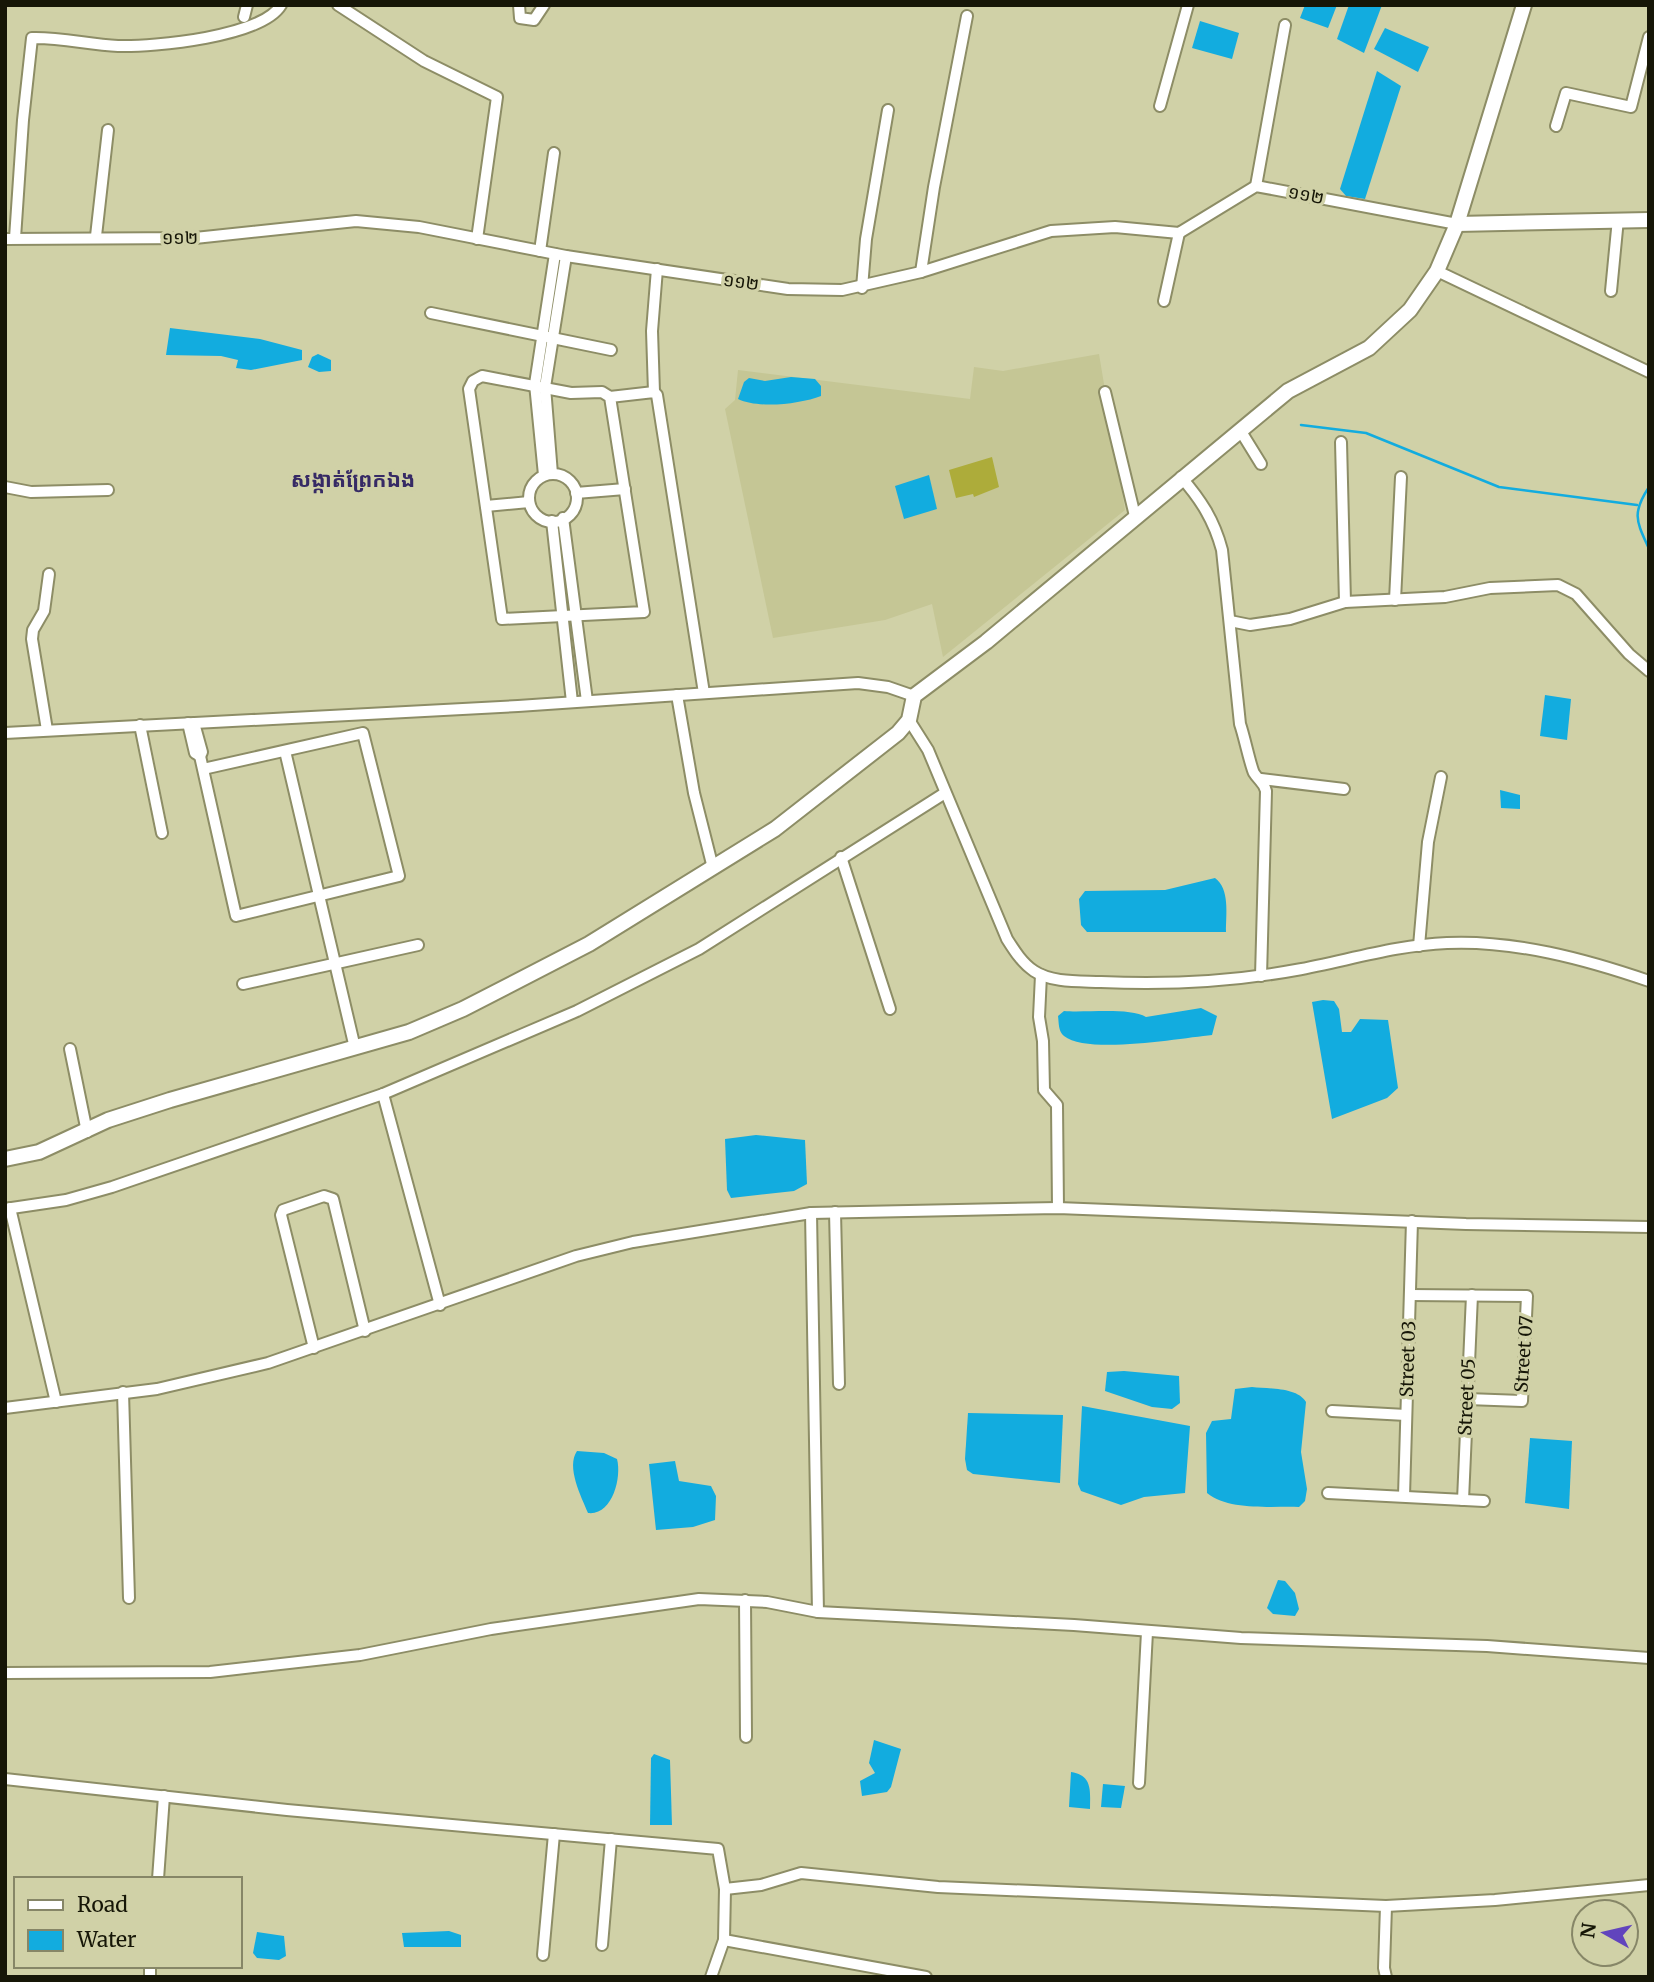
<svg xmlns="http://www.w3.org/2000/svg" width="1654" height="1982" font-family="Merriweather,'Noto Sans Khmer',serif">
  <rect width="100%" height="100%" fill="#d0d1a7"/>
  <path fill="#c5c695" d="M 1099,354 L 1125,510 L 943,657 L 932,604 L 885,620 L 773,638 L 725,409 L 735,400 L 738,370 L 970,399 L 974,367 L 1003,371 Z"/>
  <path fill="#adac3a" d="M 992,457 L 999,487 L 974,497 L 973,494 L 956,498 L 949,470 Z"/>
  <g fill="#12acdf">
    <path d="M 1305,5 L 1337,5 L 1328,28 L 1300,18 Z"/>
    <path d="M 1349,5 L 1382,5 L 1364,53 L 1337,39 Z"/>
    <path d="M 1200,21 L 1239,33 L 1232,59 L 1192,48 Z"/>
    <path d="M 1385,28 L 1429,47 L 1418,72 L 1374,49 Z"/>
    <path d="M 1377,71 L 1401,86 L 1365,199 L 1346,196 L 1340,189 Z"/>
    <path d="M 170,328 L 260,339 L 302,350 L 302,360 L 251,370 L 236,368 L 238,360 L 221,356 L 166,355 Z"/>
    <path d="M 318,354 L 331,360 L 331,371 L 319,372 L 308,367 L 312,357 Z"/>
    <path d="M 791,377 L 815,379 L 821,386 L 821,396 C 800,404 759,409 738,399 L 744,382 L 749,378 L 765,381 Z"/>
    <path d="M 929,475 L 937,509 L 904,519 L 895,486 Z"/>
    <path d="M 1545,695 L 1571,699 L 1567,740 L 1540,736 Z"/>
    <path d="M 1500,790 L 1520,795 L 1520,809 L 1501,808 Z"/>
    <path d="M 1215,878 C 1230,889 1226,914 1226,932 L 1087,932 L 1081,925 L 1079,899 L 1085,891 L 1165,890 Z"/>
    <path d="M 1323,1000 L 1334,1001 L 1339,1009 L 1342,1032 L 1351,1032 L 1360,1019 L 1388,1020 L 1398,1088 L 1387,1098 L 1332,1119 L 1312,1002 Z"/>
    <path d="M 1201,1008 L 1217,1016 L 1212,1035 C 1181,1038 1088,1055 1064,1036 C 1058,1031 1059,1023 1058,1016 L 1064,1011 C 1085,1013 1130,1007 1146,1017 Z"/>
    <path d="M 756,1135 L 805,1140 L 807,1184 L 794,1191 L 731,1198 L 727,1190 L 725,1139 Z"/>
    <path d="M 1124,1371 L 1179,1376 L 1180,1403 L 1172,1409 L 1152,1407 L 1105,1391 L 1107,1372 Z"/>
    <path d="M 1252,1387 C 1268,1389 1297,1387 1306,1402 L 1301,1452 L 1307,1489 L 1305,1501 L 1299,1507 C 1271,1506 1229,1511 1207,1493 L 1206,1433 L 1212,1421 L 1231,1419 L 1235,1389 Z"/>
    <path d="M 1082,1406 L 1190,1426 L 1185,1493 L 1144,1497 L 1121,1505 L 1081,1491 L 1078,1484 Z"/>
    <path d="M 968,1413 L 1063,1415 L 1060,1483 L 973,1474 L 967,1470 L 965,1459 Z"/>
    <path d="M 1530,1438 L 1572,1441 L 1569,1509 L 1525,1503 Z"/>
    <path d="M 577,1451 L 604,1453 L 617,1459 C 622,1478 612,1516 588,1513 C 581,1496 566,1467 577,1451 Z"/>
    <path d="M 675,1461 L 679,1481 L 711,1486 L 716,1496 L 715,1520 L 693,1527 L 656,1530 L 649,1464 Z"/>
    <path d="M 1278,1580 L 1285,1581 L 1295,1593 L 1299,1609 L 1295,1616 L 1273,1614 L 1267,1608 Z"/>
    <path d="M 874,1740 L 901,1749 L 891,1787 L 887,1792 L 862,1796 L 860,1781 L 875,1773 L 869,1763 Z"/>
    <path d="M 654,1754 L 670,1760 L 672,1825 L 650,1825 L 651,1758 Z"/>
    <path d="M 1071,1772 C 1093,1775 1090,1792 1090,1809 L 1069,1807 Z"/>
    <path d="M 1103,1784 L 1125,1786 L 1121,1808 L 1101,1807 Z"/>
    <path d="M 449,1931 L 461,1935 L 461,1947 L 404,1947 L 402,1933 Z"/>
    <path d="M 257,1932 L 284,1936 L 286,1956 L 279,1960 L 257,1958 L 253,1953 Z"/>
  </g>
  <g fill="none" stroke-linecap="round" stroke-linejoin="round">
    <g stroke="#12acdf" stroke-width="2.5">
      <path d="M 1301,425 L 1366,433 L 1499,487 L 1637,505"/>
      <path d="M 1649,487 C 1631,514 1637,522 1649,549"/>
    </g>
    <g stroke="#8d8d66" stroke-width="14">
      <g id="minor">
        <path d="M 338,5 L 424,61 L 497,97 L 477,239"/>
        <path d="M 519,5 L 520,18 L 534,20 L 544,5"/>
        <path d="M 244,17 L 247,5"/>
        <path d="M 1160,106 L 1188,5"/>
        <path d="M 1556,126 L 1566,93 L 1631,107 L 1649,37"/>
        <path d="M 1256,186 L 1285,25"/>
        <path d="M 96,236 L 108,130"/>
        <path d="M 15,238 L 23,120 L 32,38 C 60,37 90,45 118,46 C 154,47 262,37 281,5"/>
        <path d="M 5,239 L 195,238 L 356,221 L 419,227 L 566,256 L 788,289 L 842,290 L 921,272 L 1051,231 L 1115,227 L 1179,233 L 1256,186 L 1457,224"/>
        <path d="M 540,251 L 554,153"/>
        <path d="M 1437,271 L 1649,372"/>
        <path d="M 921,272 L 934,187 L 967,16"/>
        <path d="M 862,288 L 866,239 L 888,110"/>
        <path d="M 1611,291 L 1618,219"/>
        <path d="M 1164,301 L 1179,233"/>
        <path d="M 431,313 L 611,350"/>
        <path d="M 654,392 L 652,331 L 657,269"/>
        <path d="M 1105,392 L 1135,516"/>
        <path d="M 610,397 L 644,612 L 502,619 L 469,389 L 473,381 L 482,376 L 571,393 L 602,392 L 610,397 L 654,392 L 657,395 L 704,693"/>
        <path d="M 1240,430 L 1261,464"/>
        <path d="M 1341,442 L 1345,602"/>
        <path d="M 552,474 L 545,387 L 566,256"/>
        <circle cx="553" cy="498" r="24"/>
        <path d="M 544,475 L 535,384 L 555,254"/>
        <path d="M 1181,477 C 1201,500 1214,520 1222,550 L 1240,724 C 1244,735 1251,768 1254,773 C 1259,781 1264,782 1266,791 L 1261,976"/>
        <path d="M 5,487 L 31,492 L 108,490"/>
        <path d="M 576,493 L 625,489"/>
        <path d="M 486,506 L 529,502"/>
        <path d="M 563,518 L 587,701"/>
        <path d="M 552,521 L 572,702"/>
        <path d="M 1395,600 L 1401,477"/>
        <path d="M 1230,621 L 1250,625 L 1290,619 L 1345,602 L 1445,597 L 1490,588 L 1558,585 L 1576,594 L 1629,654 L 1649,671"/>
        <path d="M 677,695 L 694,793 L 713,868"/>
        <path d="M 909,720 L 928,750 L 1007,939 C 1014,950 1022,963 1034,971 C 1052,983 1080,981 1101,982 C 1167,985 1231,982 1296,970 C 1346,961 1396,945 1447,943 C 1514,940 1585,959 1649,981"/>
        <path d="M 188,723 L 195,753 L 200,756 L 202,752 L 194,723"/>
        <path d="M 140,725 L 162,833"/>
        <path d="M 47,730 L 32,639 L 33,630 L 44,611 L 49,574"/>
        <path d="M 5,733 L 518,706 L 858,683 L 888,687 L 914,696"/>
        <path d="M 285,751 L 355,1048"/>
        <path d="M 200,756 L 236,916 L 399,876 L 363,733 L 203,769"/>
        <path d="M 1261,779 L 1344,789"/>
        <path d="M 841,857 L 890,1009"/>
        <path d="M 1419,946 L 1428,842 L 1441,777"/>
        <path d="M 1041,975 L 1039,1017 L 1043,1041 L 1044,1090 L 1057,1105 L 1058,1208"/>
        <path d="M 243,984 L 418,945"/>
        <path d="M 70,1049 L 87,1132"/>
        <path d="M 383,1094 L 440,1305"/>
        <path d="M 10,1208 L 56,1402"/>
        <path d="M 5,1209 L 66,1200 L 112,1187 L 383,1094 L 577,1011 L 699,949 L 945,793"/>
        <path d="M 835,1212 L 839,1384"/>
        <path d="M 811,1213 L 818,1612"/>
        <path d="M 1410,1295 L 1527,1296 L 1522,1401 L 1467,1399"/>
        <path d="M 314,1348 L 281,1215 L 283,1210 L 324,1196 L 333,1199 L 365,1331"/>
        <path d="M 123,1392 L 129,1598"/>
        <path d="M 5,1408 L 157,1389 L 268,1363 L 576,1256 L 633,1242 L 811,1213 L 1058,1208 L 1466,1224 L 1649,1227"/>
        <path d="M 1332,1411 L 1406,1415"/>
        <path d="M 1328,1493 L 1484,1501"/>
        <path d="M 1404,1496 L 1412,1221"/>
        <path d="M 1463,1500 L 1472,1295"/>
        <path d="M 745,1600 L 746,1737"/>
        <path d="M 5,1673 L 210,1672 L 360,1655 L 491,1629 L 699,1599 L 767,1602 L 818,1612 L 1074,1625 L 1241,1638 L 1487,1646 L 1649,1658"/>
        <path d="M 5,1779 L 287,1810 L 718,1849 L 725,1889 L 724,1940 L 711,1977"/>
        <path d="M 1139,1783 L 1147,1632"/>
        <path d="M 158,1879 L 164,1796"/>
        <path d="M 725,1889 L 761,1885 L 801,1873 L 938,1887 L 1386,1906 L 1495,1900 L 1649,1885"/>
        <path d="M 724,1940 L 926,1977"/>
        <path d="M 602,1945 L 611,1839"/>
        <path d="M 543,1955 L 554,1834"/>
        <path d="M 150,1977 L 150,1966"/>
        <path d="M 1386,1977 L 1384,1968 L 1386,1906"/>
      </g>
    </g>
    <g stroke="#8d8d66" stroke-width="18">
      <g id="tertiary">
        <path d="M 1457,224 L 1649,220"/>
        <path d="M 5,1159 L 39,1152 L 108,1120 L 170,1100 L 409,1032 L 463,1009 L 589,944 L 775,829 L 898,733 L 909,720 L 914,696 L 986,642 L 1288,391 L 1369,348 L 1410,310 L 1437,271 L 1457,224 L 1524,5"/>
      </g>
    </g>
    <use href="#minor" stroke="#fff" stroke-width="10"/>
    <use href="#tertiary" stroke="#fff" stroke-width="14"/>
  </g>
  <g text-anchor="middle" stroke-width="7" stroke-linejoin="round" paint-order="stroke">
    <g font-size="18" fill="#161607" stroke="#d0d1a7">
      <text transform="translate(1306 195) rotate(11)" y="6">១១២</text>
      <text transform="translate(180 238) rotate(-1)" y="6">១១២</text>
      <text transform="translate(741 282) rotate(8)" y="6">១១២</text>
      <text transform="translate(1524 1354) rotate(-86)" y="6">Street 07</text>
      <text transform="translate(1408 1359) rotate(-88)" y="6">Street 03</text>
      <text transform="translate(1467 1397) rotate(-87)" y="6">Street 05</text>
    </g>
    <g font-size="21" font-weight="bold" fill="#362a65" stroke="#d0d1a7">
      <text x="353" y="487">សង្កាត់ព្រែកឯង</text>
    </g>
  </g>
  <rect width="1654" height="1982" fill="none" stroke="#161607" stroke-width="14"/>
  <rect x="14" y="1877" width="228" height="91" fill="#d0d1a7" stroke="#868667" stroke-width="2"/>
  <rect x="28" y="1900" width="35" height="10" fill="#ffffff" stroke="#868667" stroke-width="2"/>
  <text x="77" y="1912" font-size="21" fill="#161607">Road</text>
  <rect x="28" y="1930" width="35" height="21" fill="#12acdf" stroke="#868667" stroke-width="2"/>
  <text x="77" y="1947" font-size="21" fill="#161607">Water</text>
  <g transform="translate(1605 1933) rotate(278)"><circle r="33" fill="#d0d1a7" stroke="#868667" stroke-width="2"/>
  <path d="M0-5L12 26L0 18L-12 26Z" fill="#6144bd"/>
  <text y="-10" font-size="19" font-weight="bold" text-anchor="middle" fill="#161607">N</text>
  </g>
</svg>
